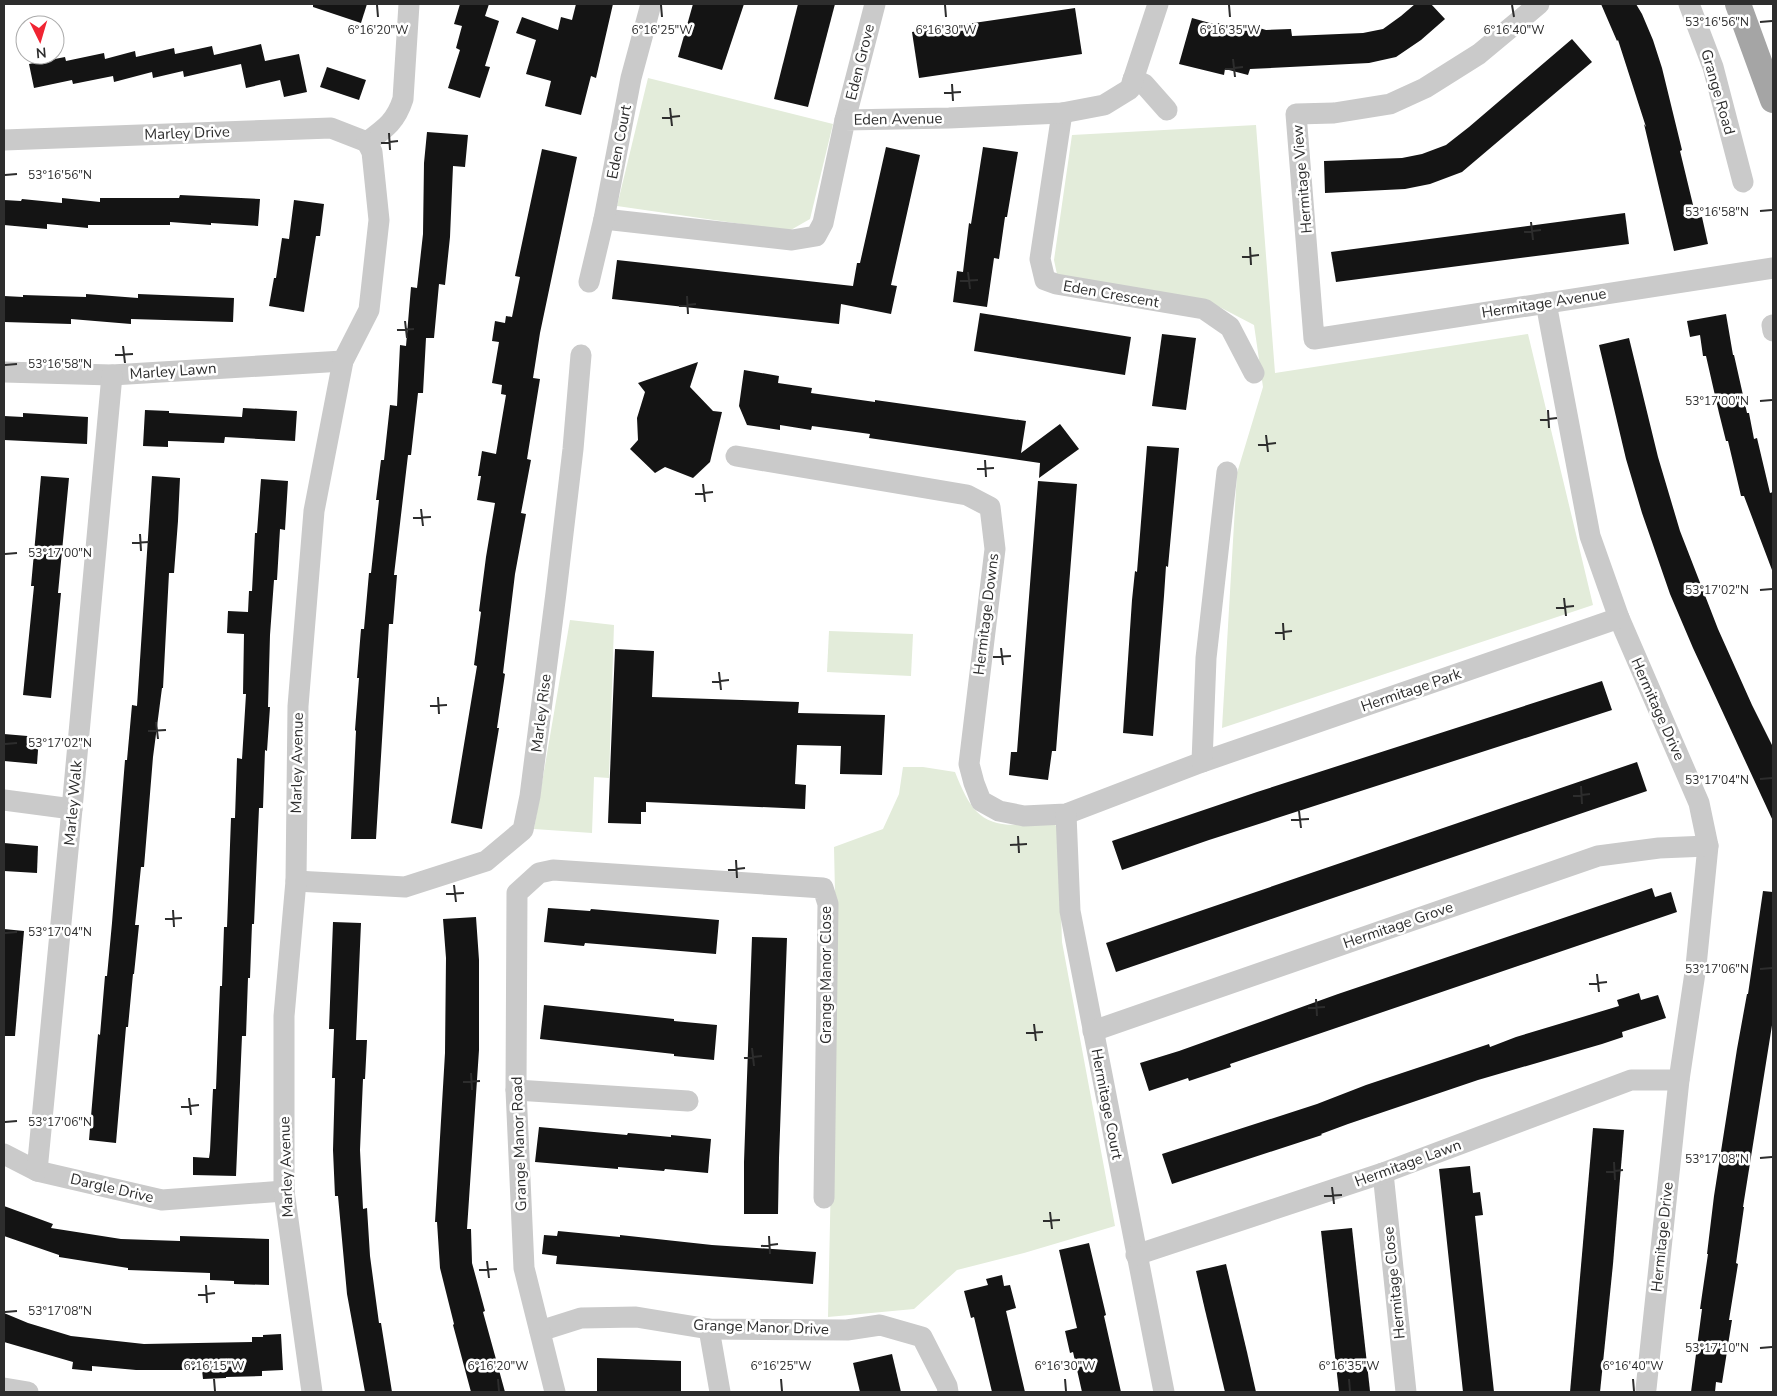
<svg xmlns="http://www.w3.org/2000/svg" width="1777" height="1396" font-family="'Nunito Sans',sans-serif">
  <rect width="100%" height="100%" fill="#fff"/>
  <g fill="#e3ecda">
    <path d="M 648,78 L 833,124 L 810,219 L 789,231 L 617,206 Z"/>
    <path d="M 1256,125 L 1275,373 L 1528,334 L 1593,605 L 1222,728 L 1237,473 L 1263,387 L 1254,325 L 1208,301 L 1058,279 L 1054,260 L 1072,135 Z"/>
    <path d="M 570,620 L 614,625 L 609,778 L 594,777 L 592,833 L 534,829 Z"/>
    <path d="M 829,631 L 913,634 L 911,676 L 827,672 Z"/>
    <path d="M 903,767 L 923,767 L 955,772 C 971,812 982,829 1029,824 C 1042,822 1047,820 1058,827 L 1062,942 L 1115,1226 L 1024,1253 L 957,1270 L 914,1309 L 828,1317 L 836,939 L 834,847 L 883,829 L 899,794 Z"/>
  </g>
  <g fill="#141414">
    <path d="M 313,4 L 367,4 L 361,23 L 313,7 Z"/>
    <path d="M 460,4 L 489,4 L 485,16 L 499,21 L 485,66 L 490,67 L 480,98 L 448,88 L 460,50 L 456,48 L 462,26 L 454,24 Z"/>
    <path d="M 576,4 L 613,4 L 596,78 L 591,76 L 581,115 L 545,106 L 551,81 L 526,74 L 536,40 L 516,33 L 522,17 L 558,30 L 561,17 L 572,20 Z"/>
    <path d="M 693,4 L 744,4 L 722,70 L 678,57 Z"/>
    <path d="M 798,4 L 835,4 L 808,107 L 774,99 Z"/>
    <path d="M 1415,4 L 1431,4 L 1445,19 L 1421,40 L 1396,57 L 1369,63 L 1250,69 L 1248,75 L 1225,69 L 1224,75 L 1179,64 L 1192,18 L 1217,25 L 1218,23 L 1241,29 L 1242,23 L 1266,30 L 1291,29 L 1292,36 L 1363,33 L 1383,29 L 1401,16 Z"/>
    <path d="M 1601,4 L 1636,4 L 1642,14 L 1653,40 L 1662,68 L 1682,150 L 1680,151 L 1694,209 L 1695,209 L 1697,218 L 1702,217 L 1708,244 L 1674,251 L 1644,124 L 1646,127 L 1618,40 L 1617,41 Z"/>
    <path d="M 1075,8 L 1082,54 L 919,78 L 912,32 Z"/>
    <path d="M 1572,39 L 1592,62 L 1462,172 L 1430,184 L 1405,189 L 1325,193 L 1324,161 L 1402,158 L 1422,154 L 1446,145 L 1469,127 Z"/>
    <path d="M 261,44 L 265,61 L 299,54 L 307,92 L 284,97 L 280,80 L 246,88 L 241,64 L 184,77 L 183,71 L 153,78 L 152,72 L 114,82 L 113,76 L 73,84 L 72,80 L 34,88 L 29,64 L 65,57 L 66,61 L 104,53 L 105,59 L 135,51 L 136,57 L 174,48 L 175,54 L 212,46 L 214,55 Z"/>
    <path d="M 327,67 L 366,80 L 359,100 L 320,87 Z"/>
    <path d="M 427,132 L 468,135 L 465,167 L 453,166 L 450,237 L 445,285 L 439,284 L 434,338 L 426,338 L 423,393 L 418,393 L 411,455 L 408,455 L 394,575 L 397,575 L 393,624 L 389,624 L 376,839 L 351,839 L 356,731 L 355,730 L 359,678 L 357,678 L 361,629 L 364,629 L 369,573 L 371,573 L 379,500 L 376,500 L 381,460 L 384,460 L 390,405 L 397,406 L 400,345 L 406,346 L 411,287 L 417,288 L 423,234 L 424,163 Z"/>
    <path d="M 886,147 L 920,155 L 891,285 L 897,286 L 891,314 L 841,304 L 839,324 L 612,299 L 617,260 L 853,286 L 857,263 L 860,263 Z"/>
    <path d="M 983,147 L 1018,152 L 1007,217 L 1005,217 L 999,259 L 994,258 L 987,307 L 953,302 L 957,271 L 963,272 L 969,223 L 971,224 Z"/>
    <path d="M 542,149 L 577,157 L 540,333 L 533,378 L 540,379 L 527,459 L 531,460 L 521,513 L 526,514 L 515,574 L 503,673 L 505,674 L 497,728 L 499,728 L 482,829 L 451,823 L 477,666 L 474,665 L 481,612 L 479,611 L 486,557 L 495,503 L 477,500 L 481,476 L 478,476 L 482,451 L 496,454 L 506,395 L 501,394 L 502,385 L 492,383 L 499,342 L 492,341 L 495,321 L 505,323 L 506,316 L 512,317 L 520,277 L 515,276 Z"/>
    <path d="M 180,195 L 260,199 L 258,226 L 211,223 L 211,225 L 170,222 L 170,225 L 88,225 L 88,228 L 47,224 L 47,229 L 4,225 L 4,200 L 21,201 L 22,199 L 62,203 L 62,198 L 100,202 L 100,198 L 179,198 Z"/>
    <path d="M 294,200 L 324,204 L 320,236 L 316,236 L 304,312 L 269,306 L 274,278 L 276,278 L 282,238 L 289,239 Z"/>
    <path d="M 1625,213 L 1629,244 L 1336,282 L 1331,252 Z"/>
    <path d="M 86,294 L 138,298 L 138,294 L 234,298 L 233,322 L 131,319 L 131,324 L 71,319 L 71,324 L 4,322 L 4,296 L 23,297 L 23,295 L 86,297 Z"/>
    <path d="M 980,313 L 1131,337 L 1125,375 L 974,351 Z"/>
    <path d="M 1726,314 L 1733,355 L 1734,355 L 1747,413 L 1749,413 L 1754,439 L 1757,438 L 1770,493 L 1773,492 L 1773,570 L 1772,570 L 1744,496 L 1741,496 L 1728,441 L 1726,441 L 1719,413 L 1706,356 L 1703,356 L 1700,335 L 1690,337 L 1687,321 Z"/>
    <path d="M 1162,334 L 1196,338 L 1186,410 L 1152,406 Z"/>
    <path d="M 1629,338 L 1658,457 L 1680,531 L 1718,629 L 1752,705 L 1773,747 L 1773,821 L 1693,648 L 1670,594 L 1642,513 L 1626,459 L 1599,345 Z"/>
    <path d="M 698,362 L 690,387 L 713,411 L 722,412 L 710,462 L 693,478 L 665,467 L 655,473 L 630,449 L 638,440 L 637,418 L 645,392 L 638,383 Z"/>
    <path d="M 744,370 L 779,376 L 778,383 L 812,388 L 811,393 L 875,402 L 875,400 L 1026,421 L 1021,453 L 1060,424 L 1079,449 L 1039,478 L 1040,463 L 869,438 L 870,434 L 812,426 L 811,430 L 780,425 L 780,430 L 747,425 L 739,406 Z"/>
    <path d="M 243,408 L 297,411 L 295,441 L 225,437 L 224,443 L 168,441 L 168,447 L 143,446 L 145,410 L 169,411 L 169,413 L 242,417 Z"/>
    <path d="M 23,413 L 88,417 L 87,444 L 4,440 L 4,416 L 23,417 Z"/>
    <path d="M 1147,446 L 1179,448 L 1168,567 L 1166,566 L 1164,596 L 1153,736 L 1123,733 L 1132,600 L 1135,571 L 1137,572 Z"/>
    <path d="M 41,476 L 69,478 L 58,593 L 61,593 L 51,698 L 23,695 L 34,586 L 31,586 Z"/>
    <path d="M 152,476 L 180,478 L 178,521 L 174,573 L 169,573 L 163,688 L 162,688 L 153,757 L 144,867 L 141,867 L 135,925 L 139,925 L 134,974 L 133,974 L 128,1027 L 126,1027 L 116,1143 L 89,1140 L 98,1034 L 100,1035 L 105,976 L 107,976 L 112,923 L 125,760 L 127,760 L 132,705 L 137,706 Z"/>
    <path d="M 261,479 L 288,481 L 285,530 L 280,529 L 277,580 L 274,580 L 270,635 L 268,707 L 270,707 L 267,751 L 265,750 L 263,808 L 259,808 L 254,924 L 252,924 L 250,978 L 248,978 L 246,1036 L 242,1036 L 236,1176 L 193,1175 L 193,1157 L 209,1158 L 210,1151 L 213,1089 L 216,1089 L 220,986 L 222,986 L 224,927 L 227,927 L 231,818 L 235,818 L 237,758 L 242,759 L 244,727 L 246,694 L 243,694 L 244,634 L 227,633 L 228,611 L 248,612 L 249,591 L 252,591 L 255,533 L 257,533 Z"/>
    <path d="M 1038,481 L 1077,484 L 1056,751 L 1052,751 L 1048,780 L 1009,775 L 1011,752 L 1017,752 Z"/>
    <path d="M 615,649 L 654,651 L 652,697 L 799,702 L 798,713 L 885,715 L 882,775 L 840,774 L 841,746 L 797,745 L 795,784 L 806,785 L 805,809 L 646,802 L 646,812 L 641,812 L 641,824 L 608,823 Z"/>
    <path d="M 1602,681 L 1612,710 L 1209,840 L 1122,870 L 1112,841 L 1257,792 Z"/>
    <path d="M 4,734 L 39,737 L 37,764 L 4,761 Z"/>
    <path d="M 1637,762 L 1647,791 L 1116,972 L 1106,943 Z"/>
    <path d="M 4,843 L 38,846 L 37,873 L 4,871 Z"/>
    <path d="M 1652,888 L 1655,897 L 1671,892 L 1677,912 L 1230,1064 L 1231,1067 L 1189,1081 L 1188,1078 L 1149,1091 L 1140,1063 L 1179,1051 L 1338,994 Z"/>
    <path d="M 1763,891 L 1773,892 L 1773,1019 L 1743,1207 L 1744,1207 L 1736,1263 L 1738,1264 L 1729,1320 L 1732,1320 L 1722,1383 L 1716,1382 L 1715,1392 L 1691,1392 L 1702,1309 L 1700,1309 L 1708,1254 L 1707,1254 L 1714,1196 L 1737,1049 L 1747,994 L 1748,994 Z"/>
    <path d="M 548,908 L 590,911 L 591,909 L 719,920 L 716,954 L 585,943 L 584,946 L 544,942 Z"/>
    <path d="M 476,917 L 479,960 L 479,1050 L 467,1229 L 471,1229 L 472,1263 L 485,1311 L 483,1312 L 505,1392 L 471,1392 L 453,1325 L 454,1324 L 440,1268 L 437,1222 L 435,1222 L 445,1053 L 446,958 L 443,919 Z"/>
    <path d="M 333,922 L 361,923 L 356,1040 L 367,1040 L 365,1079 L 363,1079 L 360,1150 L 363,1209 L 367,1208 L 370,1256 L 379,1323 L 381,1323 L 392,1392 L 365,1392 L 347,1294 L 338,1196 L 335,1196 L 333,1150 L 335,1078 L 332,1078 L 334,1029 L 329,1029 Z"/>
    <path d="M 4,929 L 24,931 L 15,1036 L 4,1036 Z"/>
    <path d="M 752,937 L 787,938 L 779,1158 L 778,1214 L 744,1214 L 744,1162 Z"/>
    <path d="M 1639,993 L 1641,1000 L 1658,995 L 1666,1018 L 1622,1032 L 1623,1037 L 1602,1044 L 1478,1080 L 1348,1124 L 1321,1134 L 1322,1135 L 1172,1184 L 1162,1154 L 1317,1104 L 1366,1085 L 1489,1044 L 1490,1047 L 1516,1037 L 1619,1006 L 1617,1000 Z"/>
    <path d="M 544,1005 L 674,1019 L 674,1021 L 717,1025 L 714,1060 L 674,1056 L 674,1054 L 540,1039 Z"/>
    <path d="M 539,1127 L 627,1135 L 628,1133 L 671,1137 L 671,1135 L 711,1139 L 708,1173 L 665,1169 L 664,1171 L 618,1167 L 618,1169 L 535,1162 Z"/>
    <path d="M 1593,1128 L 1624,1130 L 1613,1264 L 1600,1392 L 1570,1392 Z"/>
    <path d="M 1470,1166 L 1473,1193 L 1480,1192 L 1483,1215 L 1475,1216 L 1494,1392 L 1463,1392 L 1442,1196 L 1439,1169 Z"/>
    <path d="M 4,1206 L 53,1224 L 51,1228 L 121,1239 L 180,1241 L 180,1236 L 269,1239 L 269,1285 L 234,1284 L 234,1281 L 210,1280 L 210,1273 L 128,1270 L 128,1268 L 59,1257 L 59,1255 L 4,1236 Z"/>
    <path d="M 1352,1228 L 1370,1391 L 1339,1392 L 1321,1231 Z"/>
    <path d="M 558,1231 L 620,1237 L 620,1235 L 712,1245 L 816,1252 L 813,1284 L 556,1264 L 557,1256 L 542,1254 L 544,1235 L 557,1236 Z"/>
    <path d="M 1089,1243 L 1106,1315 L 1104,1316 L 1121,1392 L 1082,1392 L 1073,1352 L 1070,1353 L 1065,1331 L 1077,1328 L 1059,1250 Z"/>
    <path d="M 1226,1264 L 1247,1352 L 1256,1392 L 1225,1392 L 1205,1310 L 1196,1271 Z"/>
    <path d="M 1002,1275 L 1004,1286 L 1010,1285 L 1016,1308 L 1006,1311 L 1025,1392 L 992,1392 L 974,1317 L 971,1318 L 964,1291 L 988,1285 L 986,1279 Z"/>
    <path d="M 4,1313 L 28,1323 L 71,1336 L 144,1344 L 252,1342 L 252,1337 L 263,1337 L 263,1335 L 281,1334 L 283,1370 L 262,1371 L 262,1376 L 226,1377 L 226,1378 L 203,1379 L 202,1370 L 136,1370 L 92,1366 L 92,1371 L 72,1369 L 73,1362 L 4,1342 Z"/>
    <path d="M 892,1354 L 901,1392 L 860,1392 L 853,1363 Z"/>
    <path d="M 597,1358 L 681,1361 L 681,1392 L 597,1391 Z"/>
  </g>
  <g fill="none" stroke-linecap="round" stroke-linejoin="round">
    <g stroke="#cacaca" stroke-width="21">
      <path d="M 1539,4 L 1479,54 L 1425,88 L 1390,104 L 1334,113 L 1296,114 L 1314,339 L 1773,268"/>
      <path d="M 1689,4 L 1713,67 L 1743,182"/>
      <path d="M 1133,79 L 1144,84 L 1167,110"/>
      <path d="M 1062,113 L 1040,259 L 1045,280 L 1056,284 L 1204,309 L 1230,327 L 1254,373"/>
      <path d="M 845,120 L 875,4"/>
      <path d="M 4,140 L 331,128 L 367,142"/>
      <path d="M 367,142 C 386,128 396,121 403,99 L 409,4"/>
      <path d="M 604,219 L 792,240 L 816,236 L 823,223 L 845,120 L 949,118 L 1062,113 L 1104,105 L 1130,89 L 1158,4"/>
      <path d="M 589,282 L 604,219 L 631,78 L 651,4"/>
      <path d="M 1546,303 L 1590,536 L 1619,618 L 1699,803 L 1708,846 L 1696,966 L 1679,1080 L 1646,1389"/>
      <path d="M 1772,325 L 1773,331"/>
      <path d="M 4,372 L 112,375 L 343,361"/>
      <path d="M 736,456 L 967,495 L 990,507 L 995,549 L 969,764 L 974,783 L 981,801 L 999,811 L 1024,816 L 1066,814 L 1202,762 L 1619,618"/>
      <path d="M 1202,762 L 1206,658 L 1227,472"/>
      <path d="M 4,800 L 72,809"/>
      <path d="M 1066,814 L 1070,911 L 1164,1392"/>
      <path d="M 296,881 L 405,887 L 486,861 L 523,830 L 530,796 L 556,593 L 573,449 L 581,355"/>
      <path d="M 1093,1031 L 1598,856 L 1659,848 L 1708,846"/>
      <path d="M 516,1090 L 688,1101"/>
      <path d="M 4,1154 L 37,1171 L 162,1200 L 284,1191"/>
      <path d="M 37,1171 L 72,809 L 112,375"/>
      <path d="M 1383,1173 L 1406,1392"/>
      <path d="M 1136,1255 L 1383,1173 L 1631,1080 L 1679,1080"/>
      <path d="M 709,1329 L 720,1392"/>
      <path d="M 540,1331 L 581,1318 L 636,1317 L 709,1329 L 847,1330 L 880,1325 L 922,1337 L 947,1386 L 948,1392"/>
      <path d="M 4,1388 L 28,1392"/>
      <path d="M 312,1392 L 284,1191 L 284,1016 L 296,881 L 298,706 L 314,511 L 343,361 L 369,310 L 379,220 L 372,152 L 367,142"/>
      <path d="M 555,1392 L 524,1268 L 516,1090 L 517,893 L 539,873 L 553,870 L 823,888 L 828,904 L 824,1198"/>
    </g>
    <path stroke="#a5a5a5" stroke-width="26" d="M 1738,4 L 1773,100"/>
  </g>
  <path fill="none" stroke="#2d2d2d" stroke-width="2" d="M 377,5 L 378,17M 661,5 L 662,17M 945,5 L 946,17M 1229,5 L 1230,17M 1512,5 L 1514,17M 1760,22 L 1772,21M 1233,59 L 1235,77M 1225,69 L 1243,67M 952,84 L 953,101M 944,93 L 961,92M 670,108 L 672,126M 662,118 L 680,116M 389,133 L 390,150M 381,143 L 398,141M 5,175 L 17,174M 1760,211 L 1772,210M 1531,222 L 1533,240M 1524,232 L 1541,230M 1250,247 L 1251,265M 1242,257 L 1259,255M 968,272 L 970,289M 960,281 L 978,280M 687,296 L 688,314M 679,306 L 696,304M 405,321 L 407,338M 397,330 L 414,329M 123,346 L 125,363M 115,355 L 133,354M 5,365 L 17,364M 1760,401 L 1772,400M 1548,410 L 1549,428M 1540,420 L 1557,418M 1266,435 L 1268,452M 1258,445 L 1276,443M 985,460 L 986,477M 977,469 L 994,468M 703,484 L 705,502M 695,494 L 713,492M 421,509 L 423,526M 413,518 L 431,517M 140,534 L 141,551M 132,543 L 149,542M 5,554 L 17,553M 1760,590 L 1772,589M 1564,598 L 1566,616M 1556,608 L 1574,606M 1283,623 L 1284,640M 1275,633 L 1292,631M 1001,648 L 1003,665M 993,657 L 1011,656M 719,672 L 721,690M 712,682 L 729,680M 438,697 L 439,714M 430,706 L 447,705M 156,722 L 158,739M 148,731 L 166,730M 5,744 L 17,743M 1760,779 L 1772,778M 1581,786 L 1582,804M 1573,796 L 1590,794M 1299,811 L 1301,828M 1291,820 L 1309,819M 1018,836 L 1019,853M 1010,845 L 1027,844M 736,860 L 737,878M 728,870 L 745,868M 454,885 L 456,902M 446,894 L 464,893M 173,910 L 174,927M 165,919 L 182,918M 5,933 L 17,932M 1760,969 L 1772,968M 1597,974 L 1599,992M 1589,984 L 1607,982M 1316,999 L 1317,1016M 1308,1008 L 1325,1007M 1034,1024 L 1036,1041M 1026,1033 L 1043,1032M 752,1048 L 754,1066M 744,1058 L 762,1056M 471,1073 L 472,1090M 463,1082 L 480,1081M 189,1098 L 191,1115M 181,1107 L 199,1105M 5,1122 L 17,1121M 1760,1158 L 1772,1157M 1614,1162 L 1615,1180M 1606,1172 L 1623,1170M 1332,1187 L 1334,1204M 1324,1196 L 1342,1195M 1050,1212 L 1052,1229M 1043,1221 L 1060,1220M 769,1236 L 770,1254M 761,1246 L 778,1244M 487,1261 L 489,1278M 479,1270 L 497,1269M 206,1285 L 207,1303M 198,1295 L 215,1293M 5,1312 L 17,1311M 1760,1348 L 1772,1347M 214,1379 L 215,1391M 498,1379 L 499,1391M 781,1379 L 782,1391M 1065,1379 L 1066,1391M 1349,1379 L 1350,1391M 1633,1379 L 1634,1391"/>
  <g text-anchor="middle" stroke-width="5" stroke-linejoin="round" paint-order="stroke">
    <g font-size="15" fill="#2d2d2d" stroke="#fff">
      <text transform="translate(860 62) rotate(-76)" y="5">Eden Grove</text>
      <text transform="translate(1718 92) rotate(74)" y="5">Grange Road</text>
      <text transform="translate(898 119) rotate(-1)" y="5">Eden Avenue</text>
      <text transform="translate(187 133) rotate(-2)" y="5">Marley Drive</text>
      <text transform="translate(619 142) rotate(-79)" y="5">Eden Court</text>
      <text transform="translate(1302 179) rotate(-95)" y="5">Hermitage View</text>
      <text transform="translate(1111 294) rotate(10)" y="5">Eden Crescent</text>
      <text transform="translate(1544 303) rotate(-9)" y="5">Hermitage Avenue</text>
      <text transform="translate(173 371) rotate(-4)" y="5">Marley Lawn</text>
      <text transform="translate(986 614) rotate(-83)" y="5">Hermitage Downs</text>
      <text transform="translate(1411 690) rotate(-19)" y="5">Hermitage Park</text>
      <text transform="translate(1658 709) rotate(66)" y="5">Hermitage Drive</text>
      <text transform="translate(541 713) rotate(-83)" y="5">Marley Rise</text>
      <text transform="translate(297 763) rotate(-89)" y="5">Marley Avenue</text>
      <text transform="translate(73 803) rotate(-85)" y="5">Marley Walk</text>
      <text transform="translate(1398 925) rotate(-19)" y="5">Hermitage Grove</text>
      <text transform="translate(826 975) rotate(-90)" y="5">Grange Manor Close</text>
      <text transform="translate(1107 1104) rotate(79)" y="5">Hermitage Court</text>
      <text transform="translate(519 1144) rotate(-92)" y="5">Grange Manor Road</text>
      <text transform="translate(1408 1163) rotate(-20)" y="5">Hermitage Lawn</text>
      <text transform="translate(286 1167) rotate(-92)" y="5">Marley Avenue</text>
      <text transform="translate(112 1188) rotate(13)" y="5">Dargle Drive</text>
      <text transform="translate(1662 1237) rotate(-84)" y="5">Hermitage Drive</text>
      <text transform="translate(1394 1283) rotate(-96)" y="5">Hermitage Close</text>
      <text transform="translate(761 1327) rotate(2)" y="5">Grange Manor Drive</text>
    </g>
  </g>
  <g font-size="12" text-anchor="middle" fill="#2d2d2d" stroke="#fff" stroke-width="5" stroke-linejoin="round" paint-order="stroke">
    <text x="1717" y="26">53°16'56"N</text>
    <text x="378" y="34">6°16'20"W</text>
    <text x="662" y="34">6°16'25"W</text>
    <text x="946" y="34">6°16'30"W</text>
    <text x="1230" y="34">6°16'35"W</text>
    <text x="1514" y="34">6°16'40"W</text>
    <text x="60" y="179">53°16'56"N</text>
    <text x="1717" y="216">53°16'58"N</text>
    <text x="60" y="368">53°16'58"N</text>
    <text x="1717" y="405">53°17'00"N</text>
    <text x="60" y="557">53°17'00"N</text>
    <text x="1717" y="594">53°17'02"N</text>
    <text x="60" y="747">53°17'02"N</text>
    <text x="1717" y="784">53°17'04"N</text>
    <text x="60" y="936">53°17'04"N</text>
    <text x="1717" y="973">53°17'06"N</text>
    <text x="60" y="1126">53°17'06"N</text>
    <text x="1717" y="1163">53°17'08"N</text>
    <text x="60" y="1315">53°17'08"N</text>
    <text x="1717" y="1352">53°17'10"N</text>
    <text x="214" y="1370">6°16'15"W</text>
    <text x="498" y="1370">6°16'20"W</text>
    <text x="781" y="1370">6°16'25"W</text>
    <text x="1065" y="1370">6°16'30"W</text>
    <text x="1349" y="1370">6°16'35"W</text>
    <text x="1633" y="1370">6°16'40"W</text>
  </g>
  <rect width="1777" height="1396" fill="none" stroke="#2d2d2d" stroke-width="10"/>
  <g transform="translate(40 40) rotate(175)"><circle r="24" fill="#ffffff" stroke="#ababab"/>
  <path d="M0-4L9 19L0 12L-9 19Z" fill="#f02432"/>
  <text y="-8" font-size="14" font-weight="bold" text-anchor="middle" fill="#2d2d2d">N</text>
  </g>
</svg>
